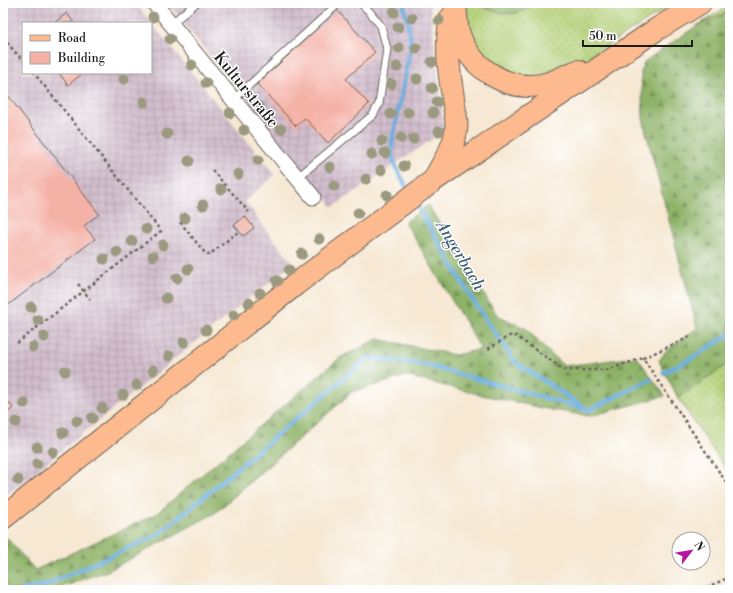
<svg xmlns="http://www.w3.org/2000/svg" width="733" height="593" font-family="'Libre Bodoni',serif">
  <defs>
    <pattern id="industrial-grid" width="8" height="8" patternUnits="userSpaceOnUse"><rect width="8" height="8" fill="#d1bdcc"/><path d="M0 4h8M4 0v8" fill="none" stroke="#b3a2af"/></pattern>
    <pattern id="grass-dots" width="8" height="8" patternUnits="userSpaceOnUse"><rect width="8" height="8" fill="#b3d077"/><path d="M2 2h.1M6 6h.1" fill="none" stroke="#99b266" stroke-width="1.8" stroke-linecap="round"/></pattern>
    <pattern id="forest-firs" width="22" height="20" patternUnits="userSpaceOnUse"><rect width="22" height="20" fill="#8eb268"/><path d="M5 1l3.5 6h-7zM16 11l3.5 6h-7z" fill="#739055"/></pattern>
  </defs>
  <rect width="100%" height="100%" fill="#fff"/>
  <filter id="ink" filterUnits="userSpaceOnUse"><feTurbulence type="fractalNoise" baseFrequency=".025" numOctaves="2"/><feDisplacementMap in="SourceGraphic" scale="8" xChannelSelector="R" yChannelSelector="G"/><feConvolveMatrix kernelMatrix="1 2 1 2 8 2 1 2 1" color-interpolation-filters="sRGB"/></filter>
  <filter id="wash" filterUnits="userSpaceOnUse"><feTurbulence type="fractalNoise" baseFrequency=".012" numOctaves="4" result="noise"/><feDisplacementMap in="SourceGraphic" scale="16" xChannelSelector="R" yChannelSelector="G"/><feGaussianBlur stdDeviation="0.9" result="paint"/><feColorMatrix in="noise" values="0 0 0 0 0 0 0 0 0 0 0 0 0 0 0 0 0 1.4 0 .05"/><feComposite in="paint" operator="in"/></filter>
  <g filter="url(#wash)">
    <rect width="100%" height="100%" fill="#f6e8d3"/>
    <g fill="url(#industrial-grid)" fill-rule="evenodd">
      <path d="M 3,3 L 135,3 L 275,175 L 245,201 L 269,234 L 293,263 L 3,498 ZM 23,23 L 151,23 L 151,73 L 23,73 Z"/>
      <path d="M 167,3 L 430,3 L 444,131 L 333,207 Z"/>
    </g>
    <g fill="url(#grass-dots)" stroke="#68764a">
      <path d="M 469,3 L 479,3 L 480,5 L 496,12 L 517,13 L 537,3 L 620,3 L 623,5 L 627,3 L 675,3 L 577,64 L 525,79 L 488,64 L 469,37 L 466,13 Z"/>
      <path d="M 730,5 L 730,11 L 698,25 Z"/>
      <path d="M 730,362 L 730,475 L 678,398 Z"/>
    </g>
    <g fill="url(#forest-firs)" stroke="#556742">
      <path d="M 479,3 L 537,3 C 531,6 523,12 516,13 C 506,14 485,12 479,3 Z"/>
      <path d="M 730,11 L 730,362 L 678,398 L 659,361 L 665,352 L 697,328 L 647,136 L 643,118 L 641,72 L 644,62 L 698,25 Z"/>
      <path d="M 428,205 L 497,315 L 527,329 L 541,345 L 564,366 L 637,357 L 665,396 L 590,416 L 552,410 L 482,395 L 406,376 L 352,392 L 215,513 L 110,570 L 54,590 L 3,590 L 3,538 L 5,536 L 35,570 L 156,514 L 341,357 L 378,339 L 455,355 L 481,349 L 405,222 Z"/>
    </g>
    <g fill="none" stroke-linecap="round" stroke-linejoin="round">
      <g stroke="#69addf" stroke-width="4.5">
        <path d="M 403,3 L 408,22 L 411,47 L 392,142 L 392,158 L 397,169 L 409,192"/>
        <path d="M 415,202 L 472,299 L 515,362 L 585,408"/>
        <path d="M 663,373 L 692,358 L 730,334"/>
        <path d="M 589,410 L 651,379"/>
        <path d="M 23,590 L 46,585 L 158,535 L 368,358 L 422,364 L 589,410"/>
      </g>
    </g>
    <g id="blocks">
      <g fill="#f4b1a6">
        <path d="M 337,10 L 375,52 L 346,79 L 369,104 L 328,143 L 305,118 L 296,126 L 257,84 Z"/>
        <path d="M 67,13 L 74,23 L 54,23 Z"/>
        <path d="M 59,73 L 83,73 L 68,85 Z"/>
        <path d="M 3,89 L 99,214 L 84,226 L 95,239 L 3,309 Z"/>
        <path d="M 245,216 L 254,228 L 243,236 L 234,225 Z"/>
        <path d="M 3,395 L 13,408 L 3,416 Z"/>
      </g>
    </g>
  </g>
  <g filter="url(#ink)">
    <use href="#blocks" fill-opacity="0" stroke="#68635c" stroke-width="1"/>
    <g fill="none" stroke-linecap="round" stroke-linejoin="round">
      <g stroke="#68635c" stroke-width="9">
        <g id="lane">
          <path d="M 171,24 L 196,3"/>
          <path d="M 233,100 L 339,3"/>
          <path d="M 297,178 L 373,115 L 379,104 L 387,49 L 381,26 L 369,11 L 360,3"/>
        </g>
      </g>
      <g stroke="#68635c" stroke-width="17">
        <path id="street" d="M 154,3 L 313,197"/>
      </g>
      <g stroke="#68635c" stroke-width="24">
        <g id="primary">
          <path d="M 455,4 C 456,13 456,23 458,31 C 468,66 505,91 541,85 C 555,83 565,75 578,71"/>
          <path d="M 436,176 C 444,160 454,148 456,131 C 458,120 454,109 453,98 C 449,72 445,43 451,18"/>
          <path d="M 3,518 L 296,284 L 434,180 L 657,29 L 700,3"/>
        </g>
      </g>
      <g stroke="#68635c" stroke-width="2.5" stroke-dasharray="3 3" stroke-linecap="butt">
        <path d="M 3,38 L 23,61"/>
        <path d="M 212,170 L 249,212"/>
        <path d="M 180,222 L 205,253 L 209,255 L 239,231"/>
        <path d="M 78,284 L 90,299"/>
        <path d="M 17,343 L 161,231 L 34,73"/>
        <path d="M 488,349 L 509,336 L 516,336 L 564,370 L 606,370 L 643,358 L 730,488"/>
        <path d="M 643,358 L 690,337"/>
        <path d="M 701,590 L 730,577"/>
      </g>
      <use href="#lane" stroke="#fff" stroke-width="7"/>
      <use href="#street" stroke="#fff" stroke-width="15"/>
      <use href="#primary" stroke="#fcba8e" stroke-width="22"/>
    </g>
    <g fill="#9b9a80">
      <circle cx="394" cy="12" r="5.5"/>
      <circle cx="153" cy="17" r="5.5"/>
      <circle cx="412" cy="18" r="5.5"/>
      <circle cx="439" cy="20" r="5.5"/>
      <circle cx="398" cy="27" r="5.5"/>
      <circle cx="170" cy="39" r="5.5"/>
      <circle cx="399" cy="48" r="5.5"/>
      <circle cx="416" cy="48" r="5.5"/>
      <circle cx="432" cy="62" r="5.5"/>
      <circle cx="192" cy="65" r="5.5"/>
      <circle cx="397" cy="67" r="5.5"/>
      <circle cx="124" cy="79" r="5.5"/>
      <circle cx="417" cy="79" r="5.5"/>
      <circle cx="206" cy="83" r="5.5"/>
      <circle cx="391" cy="84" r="5.5"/>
      <circle cx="432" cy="88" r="5.5"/>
      <circle cx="144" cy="102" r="5.5"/>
      <circle cx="437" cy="102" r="5.5"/>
      <circle cx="259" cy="107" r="5.5"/>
      <circle cx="408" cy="112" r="5.5"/>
      <circle cx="230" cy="113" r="5.5"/>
      <circle cx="433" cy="113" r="5.5"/>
      <circle cx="391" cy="114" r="5.5"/>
      <circle cx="281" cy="129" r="5.5"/>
      <circle cx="244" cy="130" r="5.5"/>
      <circle cx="439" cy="131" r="5.5"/>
      <circle cx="167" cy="134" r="5.5"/>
      <circle cx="401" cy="138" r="5.5"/>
      <circle cx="413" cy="139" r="5.5"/>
      <circle cx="382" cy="141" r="5.5"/>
      <circle cx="385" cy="153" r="5.5"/>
      <circle cx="372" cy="154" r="5.5"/>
      <circle cx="258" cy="160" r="5.5"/>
      <circle cx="189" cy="161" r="5.5"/>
      <circle cx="404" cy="166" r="5.5"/>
      <circle cx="330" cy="167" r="5.5"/>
      <circle cx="381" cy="170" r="5.5"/>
      <circle cx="238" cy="174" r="5.5"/>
      <circle cx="366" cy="179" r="5.5"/>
      <circle cx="334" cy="186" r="5.5"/>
      <circle cx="221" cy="189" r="5.5"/>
      <circle cx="387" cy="195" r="5.5"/>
      <circle cx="203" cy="205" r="5.5"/>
      <circle cx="358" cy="213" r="5.5"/>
      <circle cx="185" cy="218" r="5.5"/>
      <circle cx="146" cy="229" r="5.5"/>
      <circle cx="319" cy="239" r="5.5"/>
      <circle cx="132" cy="241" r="5.5"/>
      <circle cx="163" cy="245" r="5.5"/>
      <circle cx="117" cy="252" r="5.5"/>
      <circle cx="302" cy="254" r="5.5"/>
      <circle cx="153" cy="256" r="5.5"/>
      <circle cx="104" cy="259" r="5.5"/>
      <circle cx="188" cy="269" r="5.5"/>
      <circle cx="289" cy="270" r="5.5"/>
      <circle cx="177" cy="278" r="5.5"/>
      <circle cx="277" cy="281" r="5.5"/>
      <circle cx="260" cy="293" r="5.5"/>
      <circle cx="166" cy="298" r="5.5"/>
      <circle cx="249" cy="303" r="5.5"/>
      <circle cx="31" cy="307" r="5.5"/>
      <circle cx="234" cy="315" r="5.5"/>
      <circle cx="38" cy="320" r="5.5"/>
      <circle cx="206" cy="330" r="5.5"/>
      <circle cx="44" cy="337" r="5.5"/>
      <circle cx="184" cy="342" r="5.5"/>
      <circle cx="33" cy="347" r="5.5"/>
      <circle cx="169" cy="356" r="5.5"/>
      <circle cx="153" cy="370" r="5.5"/>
      <circle cx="65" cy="371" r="5.5"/>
      <circle cx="137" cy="385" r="5.5"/>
      <circle cx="123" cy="395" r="5.5"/>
      <circle cx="24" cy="403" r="5.5"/>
      <circle cx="102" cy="408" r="5.5"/>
      <circle cx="92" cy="418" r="5.5"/>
      <circle cx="77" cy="421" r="5.5"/>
      <circle cx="16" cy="422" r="5.5"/>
      <circle cx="63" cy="433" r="5.5"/>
      <circle cx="37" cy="447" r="5.5"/>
      <circle cx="53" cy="452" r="5.5"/>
      <circle cx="37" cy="464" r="5.5"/>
      <circle cx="18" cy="480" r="5.5"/>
    </g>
  </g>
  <g text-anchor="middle" stroke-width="3" stroke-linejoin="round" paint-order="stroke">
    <g font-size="16" fill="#1c1c1c" stroke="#fff">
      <text transform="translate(247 89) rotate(51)" y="6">Kulturstraße</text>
    </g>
    <g font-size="17" font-style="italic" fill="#3f5d74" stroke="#fff">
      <text transform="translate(461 255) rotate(59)" y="6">Angerbach</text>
    </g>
  </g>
  <rect width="733" height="593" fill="none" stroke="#fff" stroke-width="16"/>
  <rect x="22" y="22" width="130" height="52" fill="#ffffff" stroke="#a4a4a4"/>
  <rect x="30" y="35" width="20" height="6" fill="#fcba8e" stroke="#a4a4a4"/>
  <text x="58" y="42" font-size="12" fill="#1c1c1c">Road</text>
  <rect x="30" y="52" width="20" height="12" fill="#f4b1a6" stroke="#a4a4a4"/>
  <text x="58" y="62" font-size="12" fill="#1c1c1c">Building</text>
  <g transform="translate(691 551) rotate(59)"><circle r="19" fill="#ffffff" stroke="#a4a4a4"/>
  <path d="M0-3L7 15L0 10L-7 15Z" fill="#b5179e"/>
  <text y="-6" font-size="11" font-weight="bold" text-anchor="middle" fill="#1c1c1c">N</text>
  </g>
  <path d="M583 40v6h109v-6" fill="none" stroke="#1c1c1c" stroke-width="2"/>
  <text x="589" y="40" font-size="12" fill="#1c1c1c" stroke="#ffffff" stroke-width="3" paint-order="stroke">50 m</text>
</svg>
